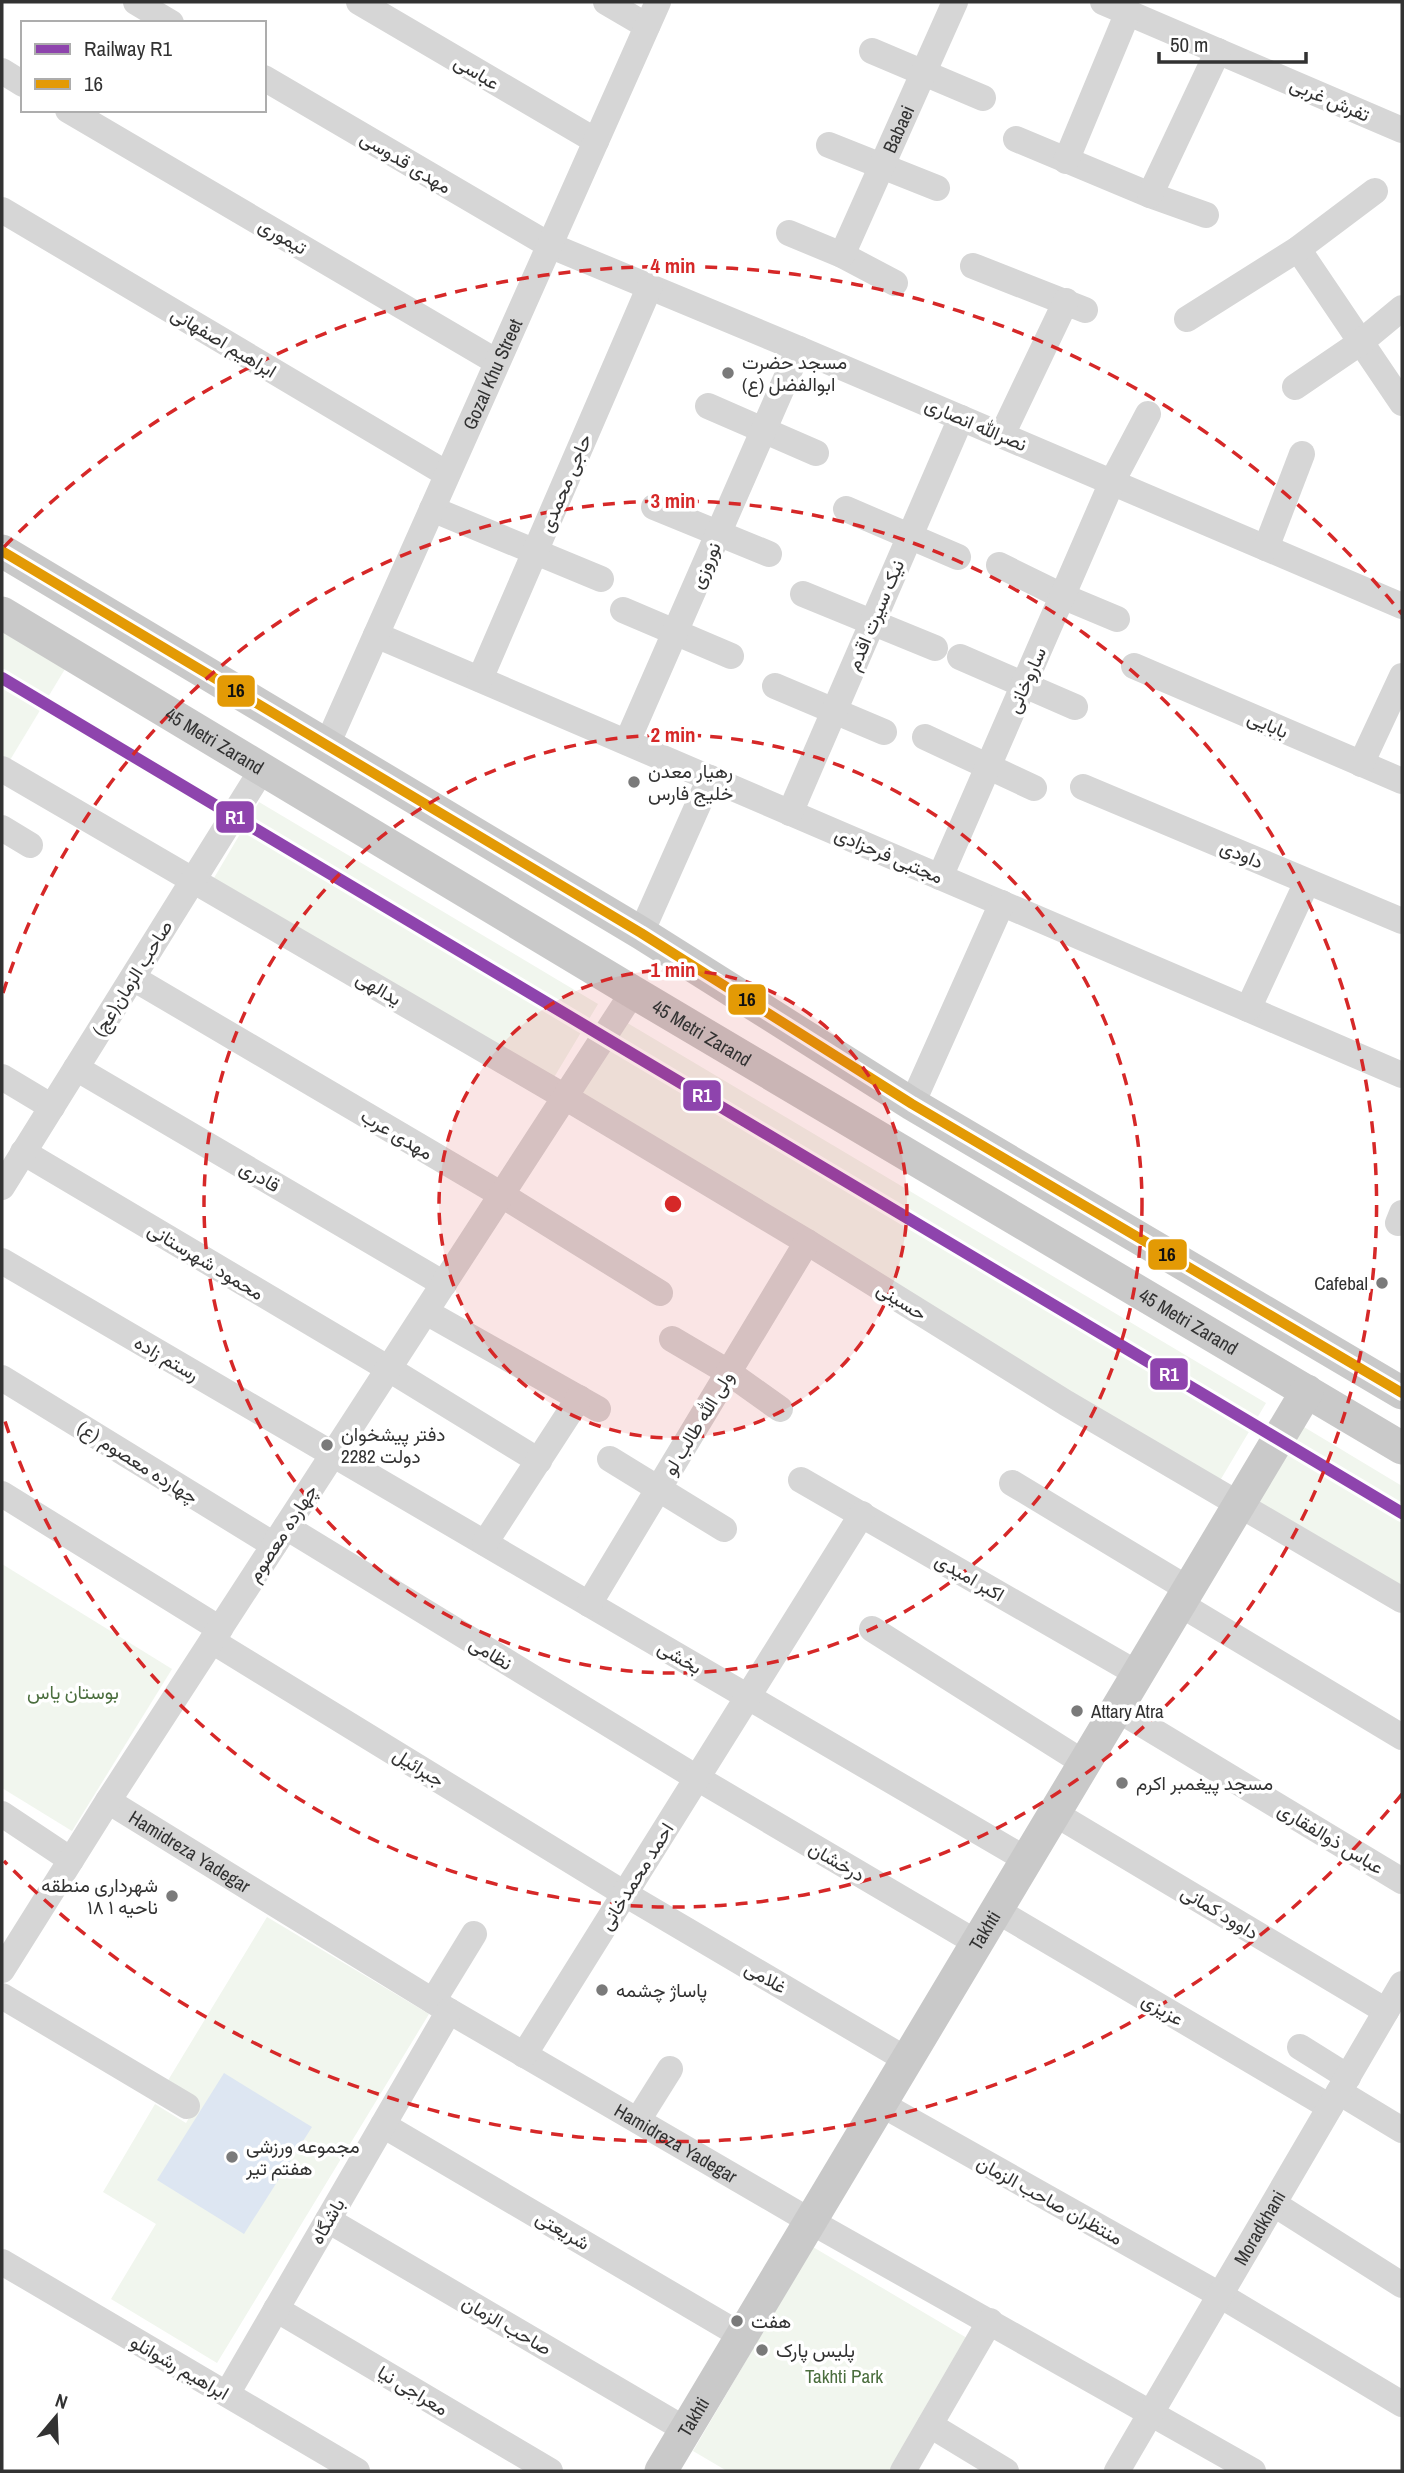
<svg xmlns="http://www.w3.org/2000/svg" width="1404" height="2473" font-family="'Archivo Narrow',Vazirmatn,sans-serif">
  <rect width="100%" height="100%" fill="#fff"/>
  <g fill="#f1f6ee">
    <path d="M 2,624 L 68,664 L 7,765 L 2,761 Z"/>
    <path d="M 259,802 L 598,1004 L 550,1084 L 211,883 Z"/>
    <path d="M 619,1018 L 1266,1403 L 1218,1484 L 580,1100 L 576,1087 Z"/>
    <path d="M 1299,1424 L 1402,1486 L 1402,1595 L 1251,1504 Z"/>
    <path d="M 2,1564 L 172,1669 L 72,1831 L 2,1788 Z"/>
    <path d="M 267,1917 L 429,2014 L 217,2363 L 111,2299 L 156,2224 L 103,2192 L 155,2104 L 186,2123 L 198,2102 L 167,2082 Z"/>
    <path d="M 813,2247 L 972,2341 L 895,2471 L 727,2471 L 693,2451 Z"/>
  </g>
  <path fill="#dde6f2" d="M 224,2073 L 312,2127 L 244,2234 L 157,2180 Z"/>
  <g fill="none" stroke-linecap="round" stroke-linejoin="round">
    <g stroke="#d6d6d6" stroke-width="26">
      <path d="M 136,2 L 171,23"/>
      <path d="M 359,2 L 596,141"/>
      <path d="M 606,2 L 647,26"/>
      <path d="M 1103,2 L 1402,130"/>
      <path d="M 872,51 L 983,98"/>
      <path d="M 2,71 L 23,84"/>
      <path d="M 264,78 L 549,245 L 799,349 L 1402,606"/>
      <path d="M 68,110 L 497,362"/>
      <path d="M 1016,139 L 1150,195 L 1206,215"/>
      <path d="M 829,145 L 937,188"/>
      <path d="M 1066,161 L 1128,12"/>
      <path d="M 1150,195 L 1218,51"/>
      <path d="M 2,210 L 447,474"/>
      <path d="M 789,233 L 842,255 L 895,283"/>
      <path d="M 1298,249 L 1402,403"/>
      <path id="s1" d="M 842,255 L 955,2"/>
      <path d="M 973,266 L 1085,310"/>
      <path d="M 1187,319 L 1298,249 L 1375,191"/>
      <path d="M 1295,387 L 1361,342 L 1402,308"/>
      <path d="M 708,406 L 816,453"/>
      <path d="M 1002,435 L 1066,301"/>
      <path d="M 654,507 L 769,554"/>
      <path d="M 432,509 L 601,579"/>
      <path d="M 846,509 L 958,557"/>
      <path d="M 1266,548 L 1302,454"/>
      <path d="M 999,565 L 1062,596 L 1117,619"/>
      <path d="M 803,594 L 935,648"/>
      <path d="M 623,610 L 731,656"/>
      <path d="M 376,635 L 1402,1075"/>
      <path d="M 960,657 L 1075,707"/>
      <path d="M 1134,666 L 1402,781"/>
      <path d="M 480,679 L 650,286"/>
      <path d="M 775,686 L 884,732"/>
      <path d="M 925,737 L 1034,788"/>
      <path d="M 627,742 L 799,349"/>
      <path id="s2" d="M 327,745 L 658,2"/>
      <path d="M 1361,764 L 1402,676"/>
      <path d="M 2,769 L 565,1097 L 807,1242 L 1066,1403 L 1402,1600"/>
      <path d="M 1083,787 L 1402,921"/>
      <path d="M 790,813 L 961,418"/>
      <path d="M 2,828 L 30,845"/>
      <path d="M 940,877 L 1112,482 L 1148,414"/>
      <path d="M 641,933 L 710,778"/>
      <path d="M 133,978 L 502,1195 L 660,1293"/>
      <path d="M 1248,1009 L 1307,882"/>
      <path d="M 76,1068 L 444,1284"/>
      <path d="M 2,1077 L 52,1107"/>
      <path d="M 912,1104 L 1002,903"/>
      <path d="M 23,1152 L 389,1369 L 539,1461"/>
      <path d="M 2,1187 L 263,768"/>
      <path d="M 1398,1223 L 1402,1213"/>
      <path d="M 2,1261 L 1027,1860"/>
      <path d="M 426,1312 L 598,1409"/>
      <path d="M 672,1339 L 728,1372 L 780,1409"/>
      <path d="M 2,1378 L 274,1545"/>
      <path d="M 610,1459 L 724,1529"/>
      <path d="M 801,1480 L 1138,1674"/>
      <path d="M 1012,1483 L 1188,1589"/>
      <path d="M 2,1494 L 220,1629"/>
      <path d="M 286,1527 L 697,1778 L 977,1943"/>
      <path d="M 485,1543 L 579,1398"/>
      <path d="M 589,1604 L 807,1242"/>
      <path d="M 1180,1604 L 1402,1737"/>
      <path d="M 872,1629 L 1084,1763"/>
      <path d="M 212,1641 L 625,1894 L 907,2060"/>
      <path d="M 1117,1709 L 1402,1881"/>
      <path id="s3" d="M 108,1801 L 449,2011 L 810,2221 L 1253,2471"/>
      <path d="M 1054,1813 L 1386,2011"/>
      <path d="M 2,1814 L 71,1860"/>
      <path d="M 996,1910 L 1330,2107"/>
      <path d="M 2,1970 L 108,1801 L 633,992"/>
      <path d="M 2,1996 L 187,2106"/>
      <path d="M 433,2001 L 474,1934"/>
      <path d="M 1300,2047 L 1348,2077"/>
      <path d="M 524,2055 L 862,1514"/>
      <path d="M 1339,2092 L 1402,2130"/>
      <path d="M 881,2104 L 1220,2295 L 1402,2404"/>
      <path d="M 638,2120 L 670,2069"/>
      <path d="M 383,2125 L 742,2336"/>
      <path d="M 1274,2204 L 1402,2285"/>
      <path d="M 328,2220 L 686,2430"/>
      <path d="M 2,2262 L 357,2471"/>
      <path d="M 276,2309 L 550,2471"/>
      <path d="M 227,2394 L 449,2011"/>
      <path d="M 930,2425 L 1006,2471"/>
      <path d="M 903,2471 L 990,2321"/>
      <path id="s4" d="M 1117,2471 L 1402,1984"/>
    </g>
    <g stroke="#c9c9c9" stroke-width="33">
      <path d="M 2,551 L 641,933 L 912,1104 L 1402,1393"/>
      <path id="s5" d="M 2,613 L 633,992 L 1402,1448"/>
      <path id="s6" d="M 661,2471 L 1307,1391"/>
    </g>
    <g stroke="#fff" stroke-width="16">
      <path id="bus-1" d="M 2,551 L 641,933 L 912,1104 L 1402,1393"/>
    </g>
    <use href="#bus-1" stroke="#e39a05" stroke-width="10"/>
    <g stroke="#fff" stroke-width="18">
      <path id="rail-1" d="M 2,678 L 1402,1513"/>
    </g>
    <use href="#rail-1" stroke="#8e44ad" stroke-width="12"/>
  </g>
  <circle cx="673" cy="1204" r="234" fill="#d62828" fill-opacity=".12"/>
  <g fill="none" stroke="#d62828" stroke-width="3.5" stroke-dasharray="12 9">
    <circle cx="673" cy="1204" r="234"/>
    <circle cx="673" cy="1204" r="469"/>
    <path d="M3 993A703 703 0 1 1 3 1415"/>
    <path d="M1402 1794A938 938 0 0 1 4 1861M4 547A938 938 0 0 1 1402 614"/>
  </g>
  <g fill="#7a7a7a" stroke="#fff" stroke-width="2.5">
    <circle cx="728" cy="373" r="7"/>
    <circle cx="634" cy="782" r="7"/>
    <circle cx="1382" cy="1283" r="7"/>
    <circle cx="327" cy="1445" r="7"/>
    <circle cx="1077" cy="1711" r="7"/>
    <circle cx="1122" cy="1783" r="7"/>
    <circle cx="172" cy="1896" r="7"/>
    <circle cx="602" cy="1990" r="7"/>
    <circle cx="232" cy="2157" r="7"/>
    <circle cx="737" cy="2321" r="7"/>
    <circle cx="762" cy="2350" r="7"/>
  </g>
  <g text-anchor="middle" stroke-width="7" stroke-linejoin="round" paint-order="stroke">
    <g font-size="19" fill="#323232" stroke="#fff">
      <text transform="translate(477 72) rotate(31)" y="7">عباسی</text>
      <text transform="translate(1330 99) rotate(23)" y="7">تفرش غربی</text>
      <text dy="7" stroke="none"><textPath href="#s1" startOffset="138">Babaei</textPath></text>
      <text transform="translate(406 162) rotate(31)" y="7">مهدی قدوسی</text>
      <text transform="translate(283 236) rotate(30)" y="7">تیموری</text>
      <text transform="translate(224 342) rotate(31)" y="7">ابراهیم اصفهانی</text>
      <text dy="7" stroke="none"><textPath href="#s2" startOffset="406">Gozal Khu Street</textPath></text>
      <text transform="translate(976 424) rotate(23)" y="7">نصرالله انصاری</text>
      <text transform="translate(565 483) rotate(-67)" y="7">حاجی محمدی</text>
      <text transform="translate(705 565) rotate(-66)" y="7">نوروزی</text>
      <text transform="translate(875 615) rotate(-67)" y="7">نیک سیرت اقدم</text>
      <text transform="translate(1026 680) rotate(-66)" y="7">ساروخانی</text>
      <text transform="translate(1268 724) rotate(23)" y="7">بابایی</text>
      <text dy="7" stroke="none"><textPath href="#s5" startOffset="248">45 Metri Zarand</textPath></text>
      <text transform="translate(1242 854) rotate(23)" y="7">داودی</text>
      <text transform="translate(889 855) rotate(23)" y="7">مجتبی فرحزادی</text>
      <text transform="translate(132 978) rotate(-58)" y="7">صاحب الزمان(عج)</text>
      <text transform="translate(379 988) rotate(30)" y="7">یدالهی</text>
      <text dy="7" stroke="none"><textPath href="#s5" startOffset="816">45 Metri Zarand</textPath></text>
      <text transform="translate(397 1134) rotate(31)" y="7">مهدی عرب</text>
      <text transform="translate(260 1176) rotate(30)" y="7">قادری</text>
      <text transform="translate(206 1261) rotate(31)" y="7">محمود شهرستانی</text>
      <text transform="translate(902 1301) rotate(32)" y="7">حسینی</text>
      <text dy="7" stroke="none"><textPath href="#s5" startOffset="1382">45 Metri Zarand</textPath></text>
      <text transform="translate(167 1358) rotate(30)" y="7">رستم زاده</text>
      <text transform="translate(698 1423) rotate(-59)" y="7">ولی الله طالب لو</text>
      <text transform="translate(138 1462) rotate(32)" y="7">چهارده معصوم (ع)</text>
      <text transform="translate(282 1533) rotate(-57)" y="7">چهارده معصوم</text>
      <text transform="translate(970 1577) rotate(30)" y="7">اکبر امیدی</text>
      <text transform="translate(491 1653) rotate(31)" y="7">نظامی</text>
      <text transform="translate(680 1657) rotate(30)" y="7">بخشی</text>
      <text transform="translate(419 1767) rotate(32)" y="7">جبرائیل</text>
      <text transform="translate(1331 1838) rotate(31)" y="7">عباس ذوالفقاری</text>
      <text dy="7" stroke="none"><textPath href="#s3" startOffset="96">Hamidreza Yadegar</textPath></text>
      <text transform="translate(837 1861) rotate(30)" y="7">درخشان</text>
      <text transform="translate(636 1876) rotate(-58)" y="7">احمد محمدخانی</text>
      <text transform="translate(1220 1912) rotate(31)" y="7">داوود کمانی</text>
      <text dy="7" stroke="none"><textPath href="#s6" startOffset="630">Takhti</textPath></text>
      <text transform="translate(766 1977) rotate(30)" y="7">غلامی</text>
      <text transform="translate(1163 2009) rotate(31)" y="7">عزیزی</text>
      <text dy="7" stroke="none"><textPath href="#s3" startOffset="663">Hamidreza Yadegar</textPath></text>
      <text transform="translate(1050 2200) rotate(29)" y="7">منتظران صاحب الزمان</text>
      <text transform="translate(327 2221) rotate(-60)" y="7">باشگاه</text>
      <text dy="7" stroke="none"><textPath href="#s4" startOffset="282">Moradkhani</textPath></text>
      <text transform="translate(563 2230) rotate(30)" y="7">شریعتی</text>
      <text transform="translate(507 2325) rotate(30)" y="7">صاحب الزمان</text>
      <text transform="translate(180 2367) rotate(30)" y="7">ابراهیم رشوانلو</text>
      <text transform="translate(413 2390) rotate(31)" y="7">معراجی نیا</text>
      <text dy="7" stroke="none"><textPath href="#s6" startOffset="63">Takhti</textPath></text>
    </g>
    <g font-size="19" fill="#323232" stroke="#fff" text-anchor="start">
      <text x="742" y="369">مسجد حضرت<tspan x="742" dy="22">ابوالفضل (ع)</tspan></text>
      <text x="648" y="778">رهیار معدن<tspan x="648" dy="22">خلیج فارس</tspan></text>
      <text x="1368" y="1290" text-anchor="end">Cafebal</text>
      <text x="341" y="1441">دفتر پیشخوان<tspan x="341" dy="22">دولت 2282</tspan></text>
      <text x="1091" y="1718">Attary Atra</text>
      <text x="1136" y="1790">مسجد پیغمبر اکرم</text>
      <text x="158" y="1892" text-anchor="end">شهرداری منطقه<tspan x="158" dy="22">۱۸ ناحیه ۱</tspan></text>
      <text x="616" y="1997">پاساژ چشمه</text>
      <text x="246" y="2153">مجموعه ورزشی<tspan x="246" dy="22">هفتم تیر</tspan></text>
      <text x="751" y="2328">هفت</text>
      <text x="776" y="2357">پلیس پارک</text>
    </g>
    <g font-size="19" fill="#4b6e3e" stroke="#fff">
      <text x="73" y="1699">بوستان یاس</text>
      <text x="844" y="2383">Takhti Park</text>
    </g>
  </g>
  <circle cx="673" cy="1204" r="10" fill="#d62828" stroke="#fff" stroke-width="3.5"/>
  <g font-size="21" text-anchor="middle" font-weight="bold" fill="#d62828" stroke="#fff" stroke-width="7" stroke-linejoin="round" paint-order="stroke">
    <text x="673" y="273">4 min</text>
    <text x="673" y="508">3 min</text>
    <text x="673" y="742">2 min</text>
    <text x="673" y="977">1 min</text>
  </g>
  <g stroke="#fff" stroke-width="2.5">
    <rect x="216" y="674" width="40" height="34" rx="7" fill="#e39a05"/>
    <rect x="215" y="800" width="40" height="34" rx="7" fill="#8e44ad"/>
    <rect x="727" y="983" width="40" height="33" rx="7" fill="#e39a05"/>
    <rect x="682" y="1079" width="40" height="33" rx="7" fill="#8e44ad"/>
    <rect x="1147" y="1238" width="41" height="33" rx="7" fill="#e39a05"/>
    <rect x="1149" y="1357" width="40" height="34" rx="7" fill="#8e44ad"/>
  </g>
  <g font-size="19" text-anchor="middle" font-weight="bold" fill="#fff">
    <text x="235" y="824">R1</text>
    <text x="702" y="1102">R1</text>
    <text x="1169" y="1381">R1</text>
  </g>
  <g font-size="19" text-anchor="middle" font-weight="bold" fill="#111">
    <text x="236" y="697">16</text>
    <text x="747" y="1006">16</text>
    <text x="1167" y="1261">16</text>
  </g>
  <rect width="1404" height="2473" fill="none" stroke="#323232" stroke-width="7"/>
  <rect x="21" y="21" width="245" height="91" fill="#ffffff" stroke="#adadad" stroke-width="2"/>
  <rect x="35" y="44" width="35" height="10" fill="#8e44ad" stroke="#adadad" stroke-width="2"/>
  <text x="84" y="56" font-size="21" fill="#323232">Railway R1</text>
  <rect x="35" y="79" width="35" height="10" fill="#e39a05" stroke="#adadad" stroke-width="2"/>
  <text x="84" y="91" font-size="21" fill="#323232">16</text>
  <g transform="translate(56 2417) rotate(19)" stroke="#ffffff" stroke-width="5" paint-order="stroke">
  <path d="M0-5L12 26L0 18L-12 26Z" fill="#323232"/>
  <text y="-10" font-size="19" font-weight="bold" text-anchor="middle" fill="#323232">N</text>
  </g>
  <path d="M1159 52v10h147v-10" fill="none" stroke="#323232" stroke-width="3.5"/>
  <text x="1170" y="52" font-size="21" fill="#323232" stroke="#ffffff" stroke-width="5" paint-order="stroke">50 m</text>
</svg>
